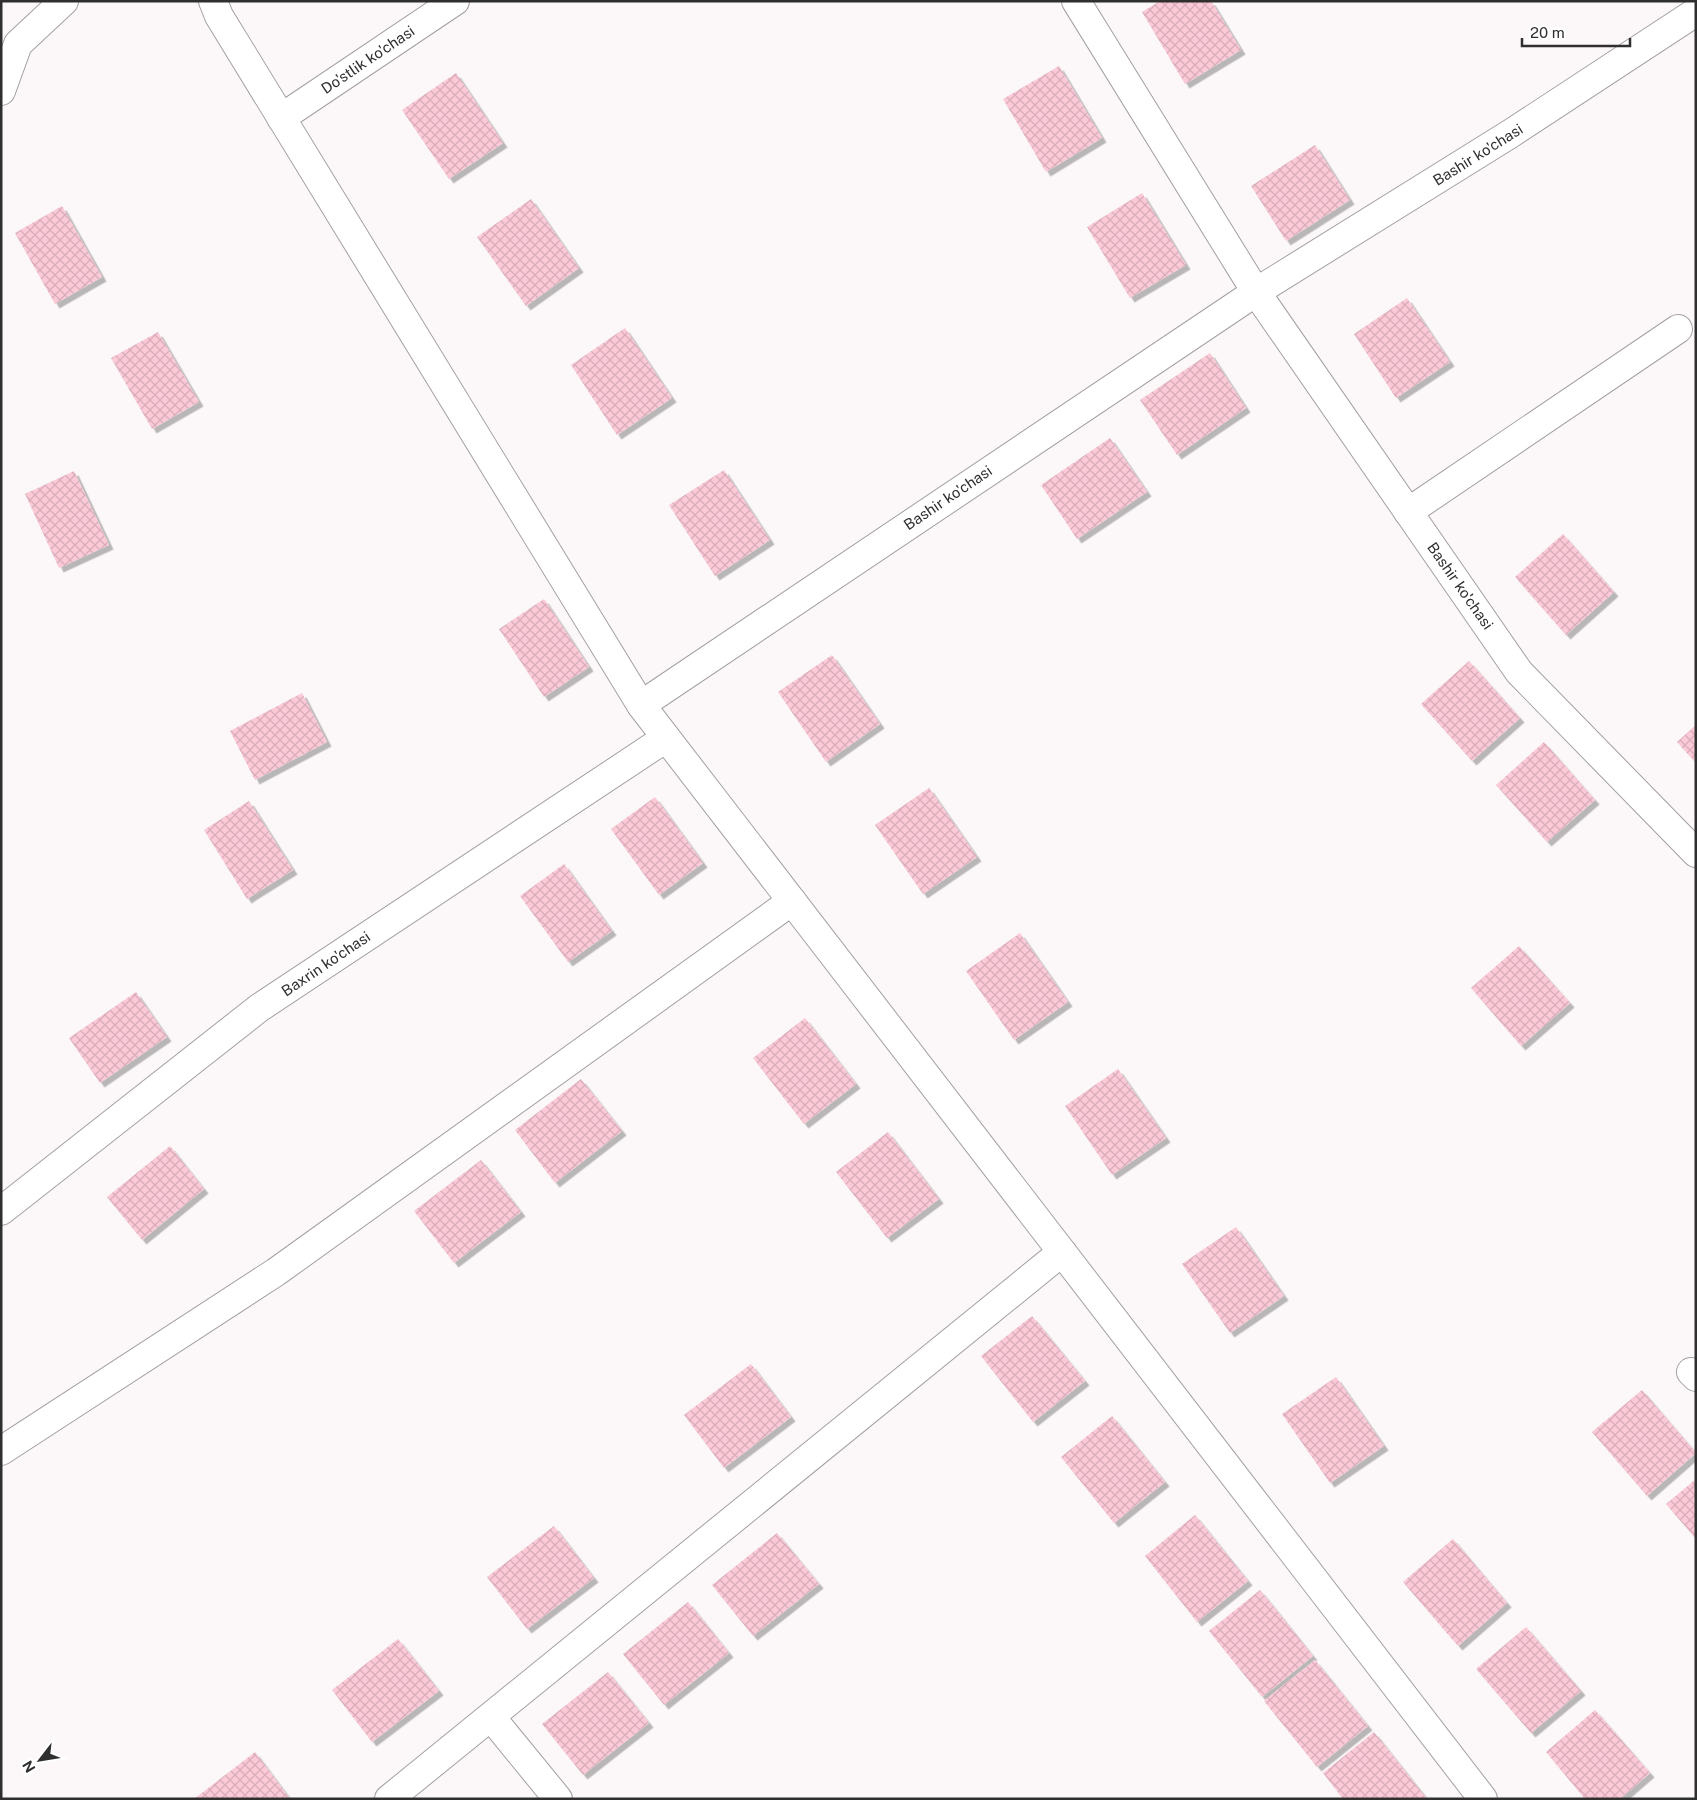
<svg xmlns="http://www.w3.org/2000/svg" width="1697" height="1800" font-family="'Public Sans',sans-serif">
  <defs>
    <pattern id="building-cross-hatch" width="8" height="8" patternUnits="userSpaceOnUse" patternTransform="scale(1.25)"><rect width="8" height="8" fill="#fcc9d7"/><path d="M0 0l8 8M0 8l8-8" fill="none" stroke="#d8adb9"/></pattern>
    <filter id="shadow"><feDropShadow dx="4.5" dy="4.5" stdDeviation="0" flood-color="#0004"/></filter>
  </defs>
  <rect width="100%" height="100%" fill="#fcf8f9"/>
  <g fill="url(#building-cross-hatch)" filter="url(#shadow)">
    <path d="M 1160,1 L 1211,1 L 1241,50 L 1185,84 L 1142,12 Z"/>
    <path d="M 1059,66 L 1102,138 L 1046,172 L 1003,99 Z"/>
    <path d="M 456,73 L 503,143 L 449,179 L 402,110 Z"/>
    <path d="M 1315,145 L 1350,200 L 1286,241 L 1251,186 Z"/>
    <path d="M 1142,193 L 1186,265 L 1130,298 L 1087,227 Z"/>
    <path d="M 531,199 L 579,268 L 526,306 L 477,237 Z"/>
    <path d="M 62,206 L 102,277 L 55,304 L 15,233 Z"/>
    <path d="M 1407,298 L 1450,362 L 1396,398 L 1354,334 Z"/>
    <path d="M 625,328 L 672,398 L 617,435 L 571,365 Z"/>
    <path d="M 158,332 L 199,402 L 152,429 L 111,358 Z"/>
    <path d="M 1210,353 L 1246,408 L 1177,455 L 1140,400 Z"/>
    <path d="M 1110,438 L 1147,492 L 1077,539 L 1041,485 Z"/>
    <path d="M 724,470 L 770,540 L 715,576 L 669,505 Z"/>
    <path d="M 74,471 L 109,545 L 59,568 L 25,494 Z"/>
    <path d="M 1563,534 L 1614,592 L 1566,635 L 1515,577 Z"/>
    <path d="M 544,599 L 589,667 L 544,697 L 499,629 Z"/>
    <path d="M 832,655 L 880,724 L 826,762 L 778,692 Z"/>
    <path d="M 1469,661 L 1520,718 L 1472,761 L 1421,704 Z"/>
    <path d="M 302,693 L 327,742 L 255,780 L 230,731 Z"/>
    <path d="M 1696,725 L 1696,763 L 1677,742 Z"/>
    <path d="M 1544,742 L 1595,800 L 1547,842 L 1496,785 Z"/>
    <path d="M 929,788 L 977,857 L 923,894 L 875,825 Z"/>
    <path d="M 655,797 L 703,863 L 659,895 L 611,829 Z"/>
    <path d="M 249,801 L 293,870 L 247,899 L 204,830 Z"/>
    <path d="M 564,864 L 612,931 L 568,962 L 520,896 Z"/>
    <path d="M 1020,933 L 1068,1002 L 1014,1040 L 966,971 Z"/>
    <path d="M 1519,946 L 1570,1003 L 1521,1046 L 1471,988 Z"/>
    <path d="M 136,992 L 167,1037 L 100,1083 L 69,1038 Z"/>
    <path d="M 805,1018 L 856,1084 L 804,1124 L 753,1058 Z"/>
    <path d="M 1118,1069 L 1166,1138 L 1112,1175 L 1065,1106 Z"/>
    <path d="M 581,1079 L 622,1131 L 555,1183 L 515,1130 Z"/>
    <path d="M 888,1132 L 939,1199 L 887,1238 L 836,1172 Z"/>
    <path d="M 170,1146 L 204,1189 L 142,1240 L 107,1197 Z"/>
    <path d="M 481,1160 L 521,1212 L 454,1263 L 414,1211 Z"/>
    <path d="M 1236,1227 L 1284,1296 L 1230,1333 L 1182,1264 Z"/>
    <path d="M 1032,1316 L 1085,1381 L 1033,1422 L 981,1356 Z"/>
    <path d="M 751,1364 L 791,1417 L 724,1468 L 684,1415 Z"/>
    <path d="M 1336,1377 L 1384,1446 L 1330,1483 L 1282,1414 Z"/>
    <path d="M 1642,1390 L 1696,1453 L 1647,1496 L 1592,1432 Z"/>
    <path d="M 1112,1416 L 1165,1482 L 1114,1523 L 1061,1457 Z"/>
    <path d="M 1696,1479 L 1696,1539 L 1666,1504 Z"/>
    <path d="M 1195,1515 L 1248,1581 L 1197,1622 L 1145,1556 Z"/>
    <path d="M 554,1526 L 594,1578 L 527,1629 L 487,1577 Z"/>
    <path d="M 777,1533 L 819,1584 L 753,1636 L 712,1585 Z"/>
    <path d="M 1453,1539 L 1507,1603 L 1458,1646 L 1403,1582 Z"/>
    <path d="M 1260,1590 L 1313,1656 L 1262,1697 L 1209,1631 Z"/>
    <path d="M 688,1602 L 729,1653 L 664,1705 L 623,1654 Z"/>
    <path d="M 1526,1627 L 1581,1691 L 1531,1733 L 1476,1669 Z"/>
    <path d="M 398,1639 L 439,1691 L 372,1742 L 332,1690 Z"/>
    <path d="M 1315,1660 L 1368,1726 L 1317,1767 L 1264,1701 Z"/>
    <path d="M 608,1672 L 649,1723 L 583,1775 L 542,1724 Z"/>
    <path d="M 1595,1710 L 1650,1773 L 1620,1799 L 1585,1799 L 1546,1752 Z"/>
    <path d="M 1374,1732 L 1427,1799 L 1343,1799 L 1323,1773 Z"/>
    <path d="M 255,1752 L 290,1799 L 194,1799 Z"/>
  </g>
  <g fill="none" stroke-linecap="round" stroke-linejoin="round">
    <g stroke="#a4a0a1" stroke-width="30">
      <g id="street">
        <path d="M 213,1 L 219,16 L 641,705 L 1483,1799"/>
        <path d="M 1076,1 L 1256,292 L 1519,672 L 1696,853"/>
        <path d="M 1,91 L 18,44 L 64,1"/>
        <path d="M 281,118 L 455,1"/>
        <path d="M 1408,512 L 1678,329"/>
        <path d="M 641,705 L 1256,292 L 1510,134 L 1696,12"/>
        <path d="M 1,1211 L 259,1008 L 666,738"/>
        <path d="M 1691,1372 L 1696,1377"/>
        <path d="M 1,1451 L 276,1272 L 792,901"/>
        <path d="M 491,1717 L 558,1799"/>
        <path d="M 389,1799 L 1062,1252"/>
      </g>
    </g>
    <use href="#street" stroke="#fff" stroke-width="28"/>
  </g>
  <g text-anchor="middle" stroke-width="5" stroke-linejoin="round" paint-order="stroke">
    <g font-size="15" fill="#302f2f" stroke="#fff">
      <text transform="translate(368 60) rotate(-34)" y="5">Do'stlik ko'chasi</text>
      <text transform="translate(1478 155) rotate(-32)" y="5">Bashir ko'chasi</text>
      <text transform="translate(948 498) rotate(-34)" y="5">Bashir ko'chasi</text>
      <text transform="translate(1460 586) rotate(55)" y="5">Bashir ko'chasi</text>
      <text transform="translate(326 964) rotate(-34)" y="5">Baxrin ko'chasi</text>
    </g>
  </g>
  <rect width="1697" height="1800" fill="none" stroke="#302f2f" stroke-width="5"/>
  <g transform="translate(40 1760) rotate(239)" stroke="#ffffff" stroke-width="4" paint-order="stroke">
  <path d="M0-4L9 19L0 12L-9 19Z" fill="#302f2f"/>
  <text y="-8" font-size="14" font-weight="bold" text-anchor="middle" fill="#302f2f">N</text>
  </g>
  <path d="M1522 38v8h108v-8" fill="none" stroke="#302f2f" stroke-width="2.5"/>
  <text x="1530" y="38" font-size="15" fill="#302f2f" stroke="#ffffff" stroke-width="4" paint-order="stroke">20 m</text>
</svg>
